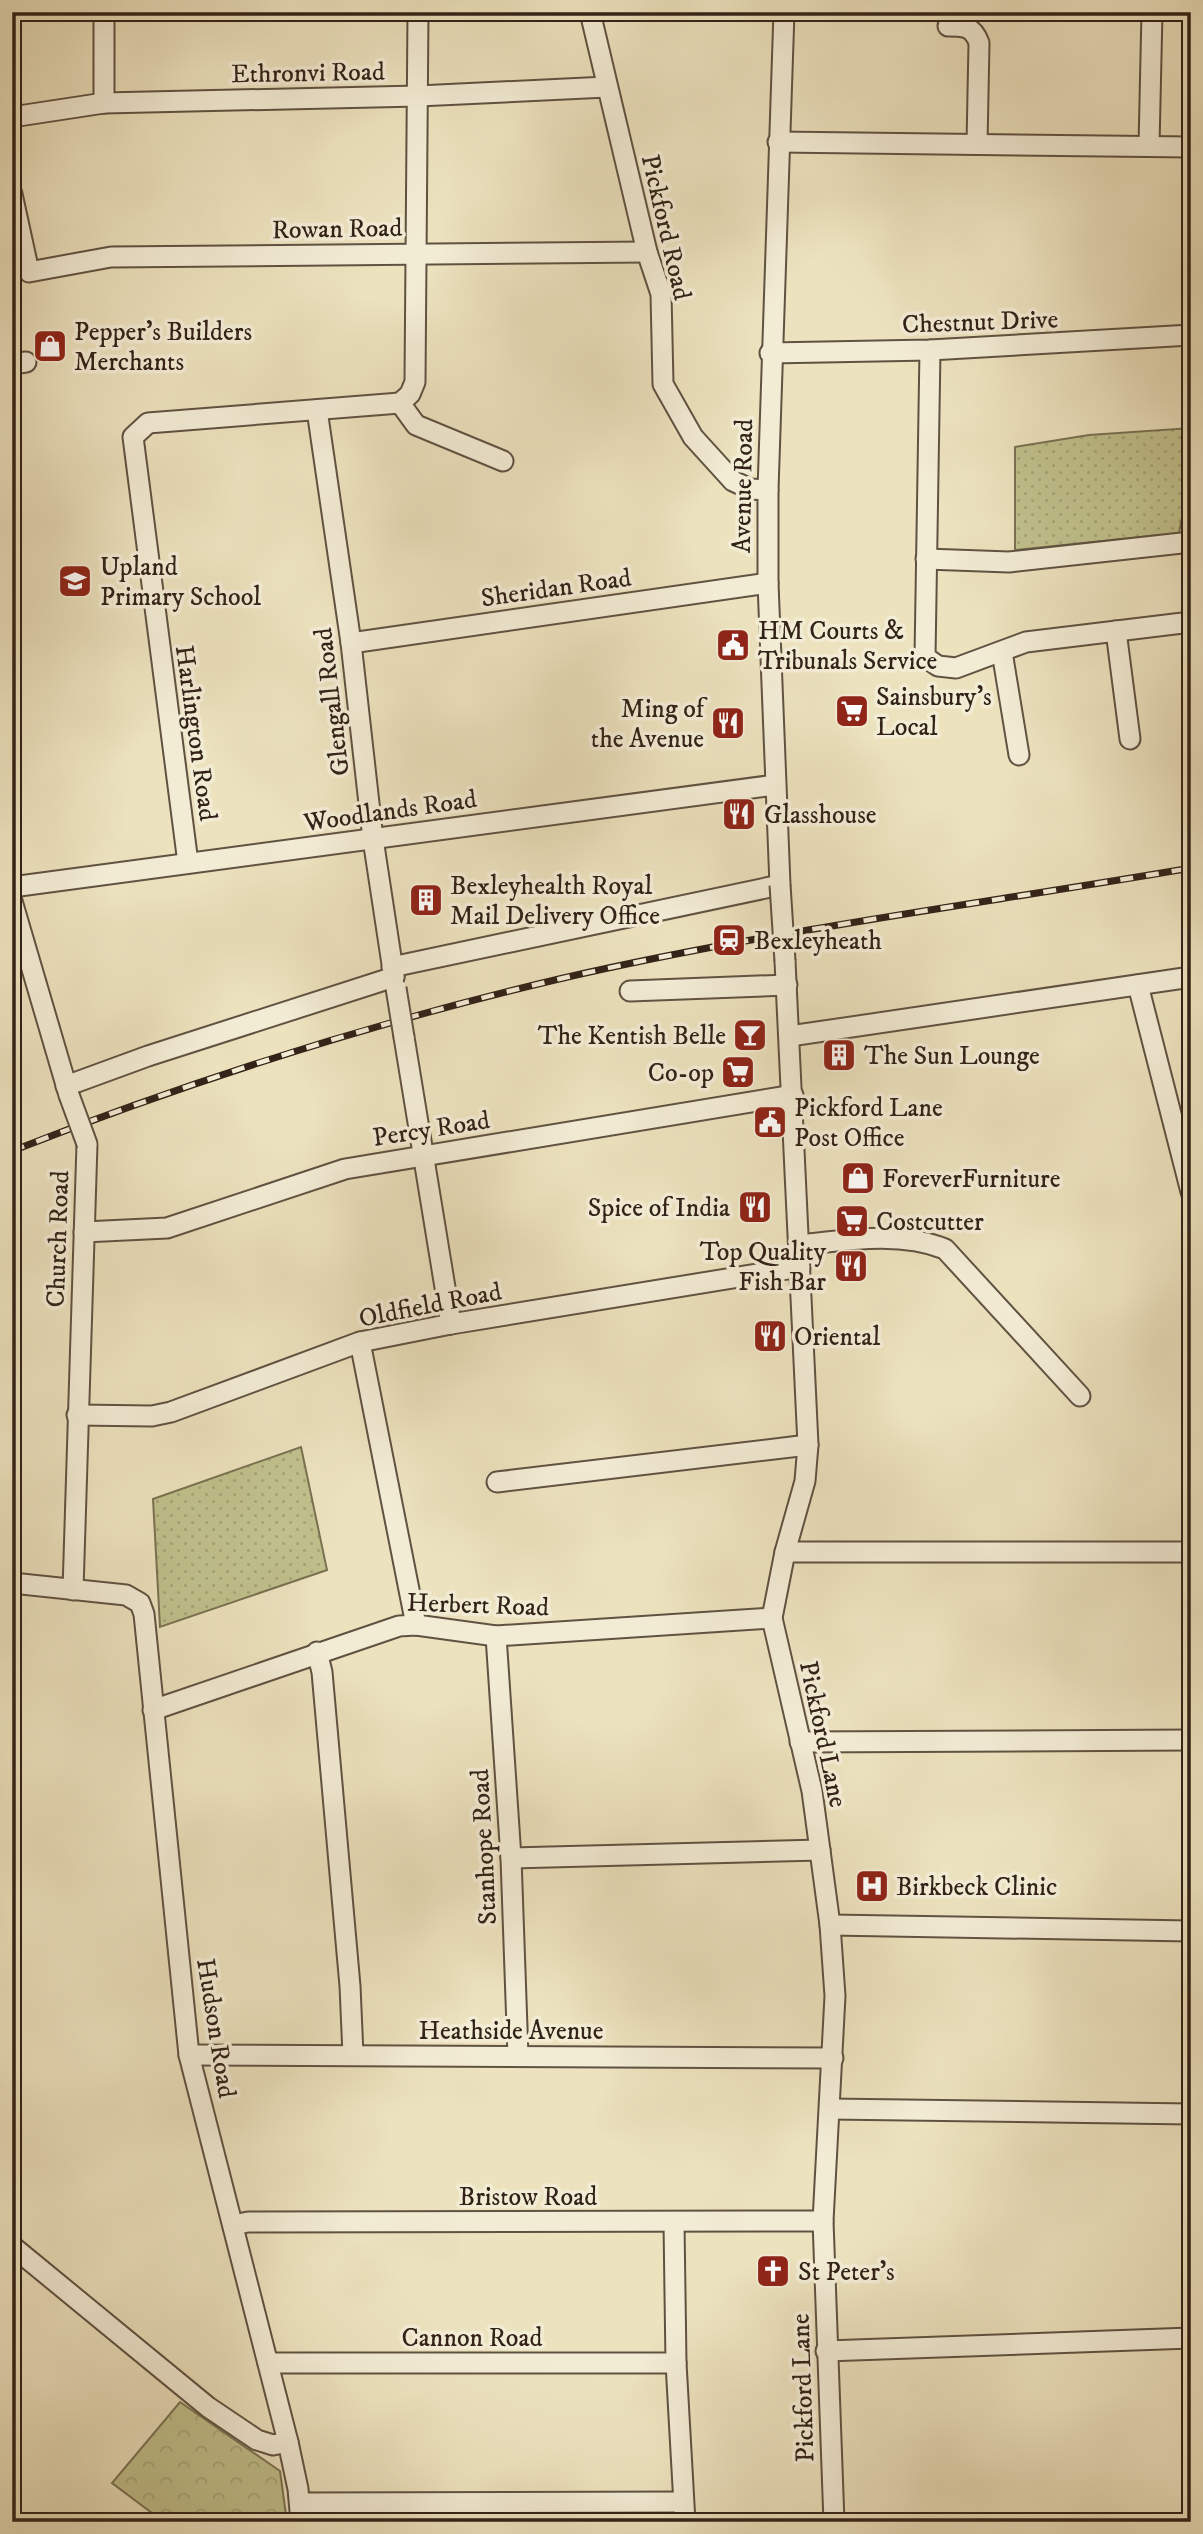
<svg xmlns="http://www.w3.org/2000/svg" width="1203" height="2534" font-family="'IM FELL DW Pica',serif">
  <defs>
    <pattern id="grass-dots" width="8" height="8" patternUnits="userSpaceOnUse" patternTransform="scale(1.75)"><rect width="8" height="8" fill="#c0c08c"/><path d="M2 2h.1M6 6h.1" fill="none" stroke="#a5a578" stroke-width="1.8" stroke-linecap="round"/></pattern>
    <pattern id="forest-crowns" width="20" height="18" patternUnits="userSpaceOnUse" patternTransform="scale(1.75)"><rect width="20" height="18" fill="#c0c08c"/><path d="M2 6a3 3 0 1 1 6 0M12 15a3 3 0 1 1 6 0" fill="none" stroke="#a5a578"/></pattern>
  </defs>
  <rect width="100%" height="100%" fill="#ece2be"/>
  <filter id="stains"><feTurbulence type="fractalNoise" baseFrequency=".00286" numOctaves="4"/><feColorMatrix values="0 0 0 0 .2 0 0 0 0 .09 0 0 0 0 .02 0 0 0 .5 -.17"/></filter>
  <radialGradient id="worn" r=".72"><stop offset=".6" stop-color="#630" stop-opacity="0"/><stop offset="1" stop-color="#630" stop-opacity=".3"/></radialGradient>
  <g fill="url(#grass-dots)" stroke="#797152" stroke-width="2">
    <path d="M 1191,428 L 1191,470 L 1179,533 L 1015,550 L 1015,447 L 1089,435 Z"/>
    <path d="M 301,1447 L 327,1570 L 160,1627 L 153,1499 Z"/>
  </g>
  <path fill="url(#forest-crowns)" stroke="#797152" stroke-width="2" d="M 180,2402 L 280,2471 L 287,2522 L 164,2522 L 112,2483 Z"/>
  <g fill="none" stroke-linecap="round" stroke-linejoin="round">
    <g stroke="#605242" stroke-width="23">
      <g id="minor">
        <path d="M 104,12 L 104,103"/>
        <path d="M 590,12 L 647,252 L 661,294 L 663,384 L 693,437 L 733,481 L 750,489 L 768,490"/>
        <path d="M 948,26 C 964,26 973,26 979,43 L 977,144"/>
        <path d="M 12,117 L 104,103 L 418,96 L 607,87"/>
        <path d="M 778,142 L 1191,147"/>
        <path d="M 1149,146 L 1152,12"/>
        <path d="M 12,194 L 29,272 L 111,257 L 647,252"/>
        <path d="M 930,350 L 925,657 L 938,666 L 956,668 L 1026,642 L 1191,622"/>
        <path d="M 770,353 L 930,350 L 1191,335"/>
        <path d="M 12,364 L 26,362"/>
        <path d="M 400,403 L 410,394 L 415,382 L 418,12"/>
        <path d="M 400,403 L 416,425 L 503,461"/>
        <path d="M 317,410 L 351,643 L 373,839 L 394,977"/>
        <path d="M 926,559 L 1009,562 L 1191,542"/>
        <path d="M 1116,631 L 1130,739"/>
        <path d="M 351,643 L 768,583"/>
        <path d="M 1002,652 L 1019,755"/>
        <path d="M 188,863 L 133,437 L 148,423 L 400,403"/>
        <path d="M 12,887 L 775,785"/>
        <path d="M 12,901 L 69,1095"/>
        <path d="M 785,961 L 808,1445 L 805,1481 L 785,1552 L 772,1618 L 812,1791 L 830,1925 L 835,1996 L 823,2221 L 834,2522"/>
        <path d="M 392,967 L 780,885 L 768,583 L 768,490 L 784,12"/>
        <path d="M 1138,985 L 1191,1192"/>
        <path d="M 630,991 L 787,985"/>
        <path d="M 790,1036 L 1191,977"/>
        <path d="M 404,1037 L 451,1324"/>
        <path d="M 66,1086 L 148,1056 L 394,977"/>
        <path d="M 84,1232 L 167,1228 L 345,1169 L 793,1095"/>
        <path d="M 800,1245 C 847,1240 900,1231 945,1249 L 1080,1396"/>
        <path d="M 360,1342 L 416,1625"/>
        <path d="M 77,1415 L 152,1416 L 171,1412 L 360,1342 L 451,1324 L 800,1267"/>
        <path d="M 497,1482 L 808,1445"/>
        <path d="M 785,1552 L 1191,1552"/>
        <path d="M 12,1583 L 126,1595 L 140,1603 L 144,1614 L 189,2055 L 288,2442 L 298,2489 L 301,2522"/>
        <path d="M 73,1590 L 87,1144"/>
        <path d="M 496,1636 L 511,1858 L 518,2056"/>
        <path d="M 317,1652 L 322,1672 L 350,1986 L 353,2055"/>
        <path d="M 153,1710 L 399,1626 L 416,1625 L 496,1636 L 772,1618"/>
        <path d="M 800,1742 L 1191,1740"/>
        <path d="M 511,1858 L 820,1850"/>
        <path d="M 830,1925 L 1191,1931"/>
        <path d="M 189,2055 L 833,2058"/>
        <path d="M 830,2109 L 1191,2114"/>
        <path d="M 674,2223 L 676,2363 L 685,2522"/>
        <path d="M 233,2225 L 248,2222 L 823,2221"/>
        <path d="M 12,2246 L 208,2407 L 257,2440 L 273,2445 L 288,2442"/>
        <path d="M 826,2351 L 1191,2338"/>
        <path d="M 268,2363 L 676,2363"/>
        <path d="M 300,2503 L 683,2502"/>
      </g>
    </g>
    <use href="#minor" stroke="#f3ecd5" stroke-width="19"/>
    <g stroke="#322218" stroke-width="7">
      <path id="rail" d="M 12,1151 C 191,1081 372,1023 559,979 C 767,931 980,904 1191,868"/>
    </g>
    <use href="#rail" stroke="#f3ecd5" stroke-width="4.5" stroke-dasharray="13" stroke-linecap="butt"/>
    <g stroke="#605242" stroke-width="23" stroke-linecap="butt">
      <g id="minor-bridge">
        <path d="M 780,885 L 785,961"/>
        <path d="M 396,988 L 404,1037"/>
        <path d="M 69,1095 L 87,1144"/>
      </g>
    </g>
    <use href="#minor-bridge" stroke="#f3ecd5" stroke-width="19"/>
  </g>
  <defs>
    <g id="shop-square" transform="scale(1.75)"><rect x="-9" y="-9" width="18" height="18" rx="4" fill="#8f2418" stroke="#f3ecd5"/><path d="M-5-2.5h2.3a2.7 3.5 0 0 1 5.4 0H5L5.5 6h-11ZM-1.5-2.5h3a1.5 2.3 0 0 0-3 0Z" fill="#fff"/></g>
    <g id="school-square" transform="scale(1.75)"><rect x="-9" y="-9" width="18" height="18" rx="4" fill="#8f2418" stroke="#f3ecd5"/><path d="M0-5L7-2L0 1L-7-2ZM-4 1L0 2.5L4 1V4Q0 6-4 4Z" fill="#fff"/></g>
    <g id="civic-square" transform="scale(1.75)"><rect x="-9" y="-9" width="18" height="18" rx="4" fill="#8f2418" stroke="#f3ecd5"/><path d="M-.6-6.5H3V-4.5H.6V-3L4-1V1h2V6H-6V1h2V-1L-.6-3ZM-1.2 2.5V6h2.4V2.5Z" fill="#fff"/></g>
    <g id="supermarket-square" transform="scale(1.75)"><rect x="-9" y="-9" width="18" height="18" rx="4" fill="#8f2418" stroke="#f3ecd5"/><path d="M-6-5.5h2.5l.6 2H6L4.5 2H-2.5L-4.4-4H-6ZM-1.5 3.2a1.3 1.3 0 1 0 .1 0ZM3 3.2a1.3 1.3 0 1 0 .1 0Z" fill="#fff"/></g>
    <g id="restaurant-square" transform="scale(1.75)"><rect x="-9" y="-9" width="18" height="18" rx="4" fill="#8f2418" stroke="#f3ecd5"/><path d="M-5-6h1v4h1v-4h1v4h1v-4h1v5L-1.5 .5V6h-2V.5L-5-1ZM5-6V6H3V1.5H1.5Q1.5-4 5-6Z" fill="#fff"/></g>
    <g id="building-square" transform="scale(1.75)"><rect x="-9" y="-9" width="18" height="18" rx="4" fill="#8f2418" stroke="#f3ecd5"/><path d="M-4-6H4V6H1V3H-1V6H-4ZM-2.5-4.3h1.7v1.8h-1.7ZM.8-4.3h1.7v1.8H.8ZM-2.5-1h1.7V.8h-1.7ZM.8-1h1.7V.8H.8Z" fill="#fff"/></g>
    <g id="station-square" transform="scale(1.75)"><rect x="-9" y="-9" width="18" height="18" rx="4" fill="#8f2418" stroke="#f3ecd5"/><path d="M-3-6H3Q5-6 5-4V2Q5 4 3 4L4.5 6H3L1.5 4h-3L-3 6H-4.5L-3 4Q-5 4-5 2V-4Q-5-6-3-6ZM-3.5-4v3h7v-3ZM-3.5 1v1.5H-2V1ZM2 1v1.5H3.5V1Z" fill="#fff"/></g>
    <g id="bar-square" transform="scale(1.75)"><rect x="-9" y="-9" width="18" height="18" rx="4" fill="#8f2418" stroke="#f3ecd5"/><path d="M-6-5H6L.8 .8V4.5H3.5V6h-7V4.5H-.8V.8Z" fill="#fff"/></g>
    <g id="hospital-square" transform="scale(1.75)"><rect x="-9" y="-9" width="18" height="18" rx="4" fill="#8f2418" stroke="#f3ecd5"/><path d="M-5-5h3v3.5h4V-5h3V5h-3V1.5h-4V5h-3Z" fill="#fff"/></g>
    <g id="church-square" transform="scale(1.75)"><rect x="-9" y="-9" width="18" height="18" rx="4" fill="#8f2418" stroke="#f3ecd5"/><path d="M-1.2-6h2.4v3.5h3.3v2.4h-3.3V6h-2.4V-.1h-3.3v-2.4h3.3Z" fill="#fff"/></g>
  </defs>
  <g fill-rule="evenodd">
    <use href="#shop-square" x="50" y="346"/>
    <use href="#school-square" x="75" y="581"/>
    <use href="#civic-square" x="733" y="645"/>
    <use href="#supermarket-square" x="852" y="711"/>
    <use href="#restaurant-square" x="728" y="723"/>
    <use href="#restaurant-square" x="739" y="814"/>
    <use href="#building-square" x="426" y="900"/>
    <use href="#station-square" x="729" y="940"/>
    <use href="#bar-square" x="750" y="1035"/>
    <use href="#building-square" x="839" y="1055"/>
    <use href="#supermarket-square" x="738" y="1072"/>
    <use href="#civic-square" x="770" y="1122"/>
    <use href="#shop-square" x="858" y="1178"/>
    <use href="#restaurant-square" x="755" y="1207"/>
    <use href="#supermarket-square" x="852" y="1221"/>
    <use href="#restaurant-square" x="851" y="1266"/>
    <use href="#restaurant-square" x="770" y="1336"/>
    <use href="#hospital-square" x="872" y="1886"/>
    <use href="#church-square" x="773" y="2271"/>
  </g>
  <g text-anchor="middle" stroke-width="7" stroke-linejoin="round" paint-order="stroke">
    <g font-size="26" fill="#322218" stroke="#f3ecd5">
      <text transform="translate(308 72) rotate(-1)" y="9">Ethronvi Road</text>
      <text transform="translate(667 227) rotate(77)" y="9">Pickford Road</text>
      <text transform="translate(337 228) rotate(-1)" y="9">Rowan Road</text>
      <text transform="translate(980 321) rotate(-2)" y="9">Chestnut Drive</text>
      <text transform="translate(742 486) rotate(-89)" y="9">Avenue Road</text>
      <text transform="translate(556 587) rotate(-8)" y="9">Sheridan Road</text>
      <text transform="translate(331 702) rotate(-97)" y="9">Glengall Road</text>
      <text transform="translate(197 733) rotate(82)" y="9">Harlington Road</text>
      <text transform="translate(390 810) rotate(-8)" y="9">Woodlands Road</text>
      <text transform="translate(431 1128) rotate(-9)" y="9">Percy Road</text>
      <text transform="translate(57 1239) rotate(-88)" y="9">Church Road</text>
      <text transform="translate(430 1304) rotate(-11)" y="9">Oldfield Road</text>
      <text transform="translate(478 1604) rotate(2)" y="9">Herbert Road</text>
      <text transform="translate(824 1734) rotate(78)" y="9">Pickford Lane</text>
      <text transform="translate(483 1847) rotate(-93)" y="9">Stanhope Road</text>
      <text transform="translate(217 2028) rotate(81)" y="9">Hudson Road</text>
      <text x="511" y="2039">Heathside Avenue</text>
      <text x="528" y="2205">Bristow Road</text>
      <text x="472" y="2346">Cannon Road</text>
      <text transform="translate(802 2388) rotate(-92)" y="9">Pickford Lane</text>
    </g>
    <g font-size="26" fill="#322218" stroke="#f3ecd5" text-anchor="start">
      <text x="74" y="340">Pepper's Builders<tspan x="74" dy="30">Merchants</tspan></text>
      <text x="100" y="575">Upland<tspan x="100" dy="30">Primary School</tspan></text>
      <text x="758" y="639">HM Courts &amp;<tspan x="758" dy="30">Tribunals Service</tspan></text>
      <text x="876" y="705">Sainsbury's<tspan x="876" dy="30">Local</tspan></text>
      <text x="704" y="717" text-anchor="end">Ming of<tspan x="704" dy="30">the Avenue</tspan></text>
      <text x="764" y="823">Glasshouse</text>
      <text x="450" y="894">Bexleyhealth Royal<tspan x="450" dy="30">Mail Delivery Office</tspan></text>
      <text x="754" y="949">Bexleyheath</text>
      <text x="726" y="1044" text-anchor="end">The Kentish Belle</text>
      <text x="864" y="1064">The Sun Lounge</text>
      <text x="714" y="1081" text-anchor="end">Co-op</text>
      <text x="794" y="1116">Pickford Lane<tspan x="794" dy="30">Post Office</tspan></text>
      <text x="882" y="1187">ForeverFurniture</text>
      <text x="730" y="1216" text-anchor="end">Spice of India</text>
      <text x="876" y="1230">Costcutter</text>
      <text x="826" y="1260" text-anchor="end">Top Quality<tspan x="826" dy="30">Fish Bar</tspan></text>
      <text x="794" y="1345">Oriental</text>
      <text x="896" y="1895">Birkbeck Clinic</text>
      <text x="798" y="2280">St Peter's</text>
    </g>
  </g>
  <rect width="1203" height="2534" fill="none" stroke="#ece2be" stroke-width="42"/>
  <rect x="14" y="14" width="1175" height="2506" fill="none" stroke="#322218" stroke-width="3.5"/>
  <rect x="21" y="21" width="1161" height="2492" fill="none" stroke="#322218" stroke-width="2"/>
  <rect width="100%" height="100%" filter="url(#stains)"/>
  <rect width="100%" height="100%" fill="url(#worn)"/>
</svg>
